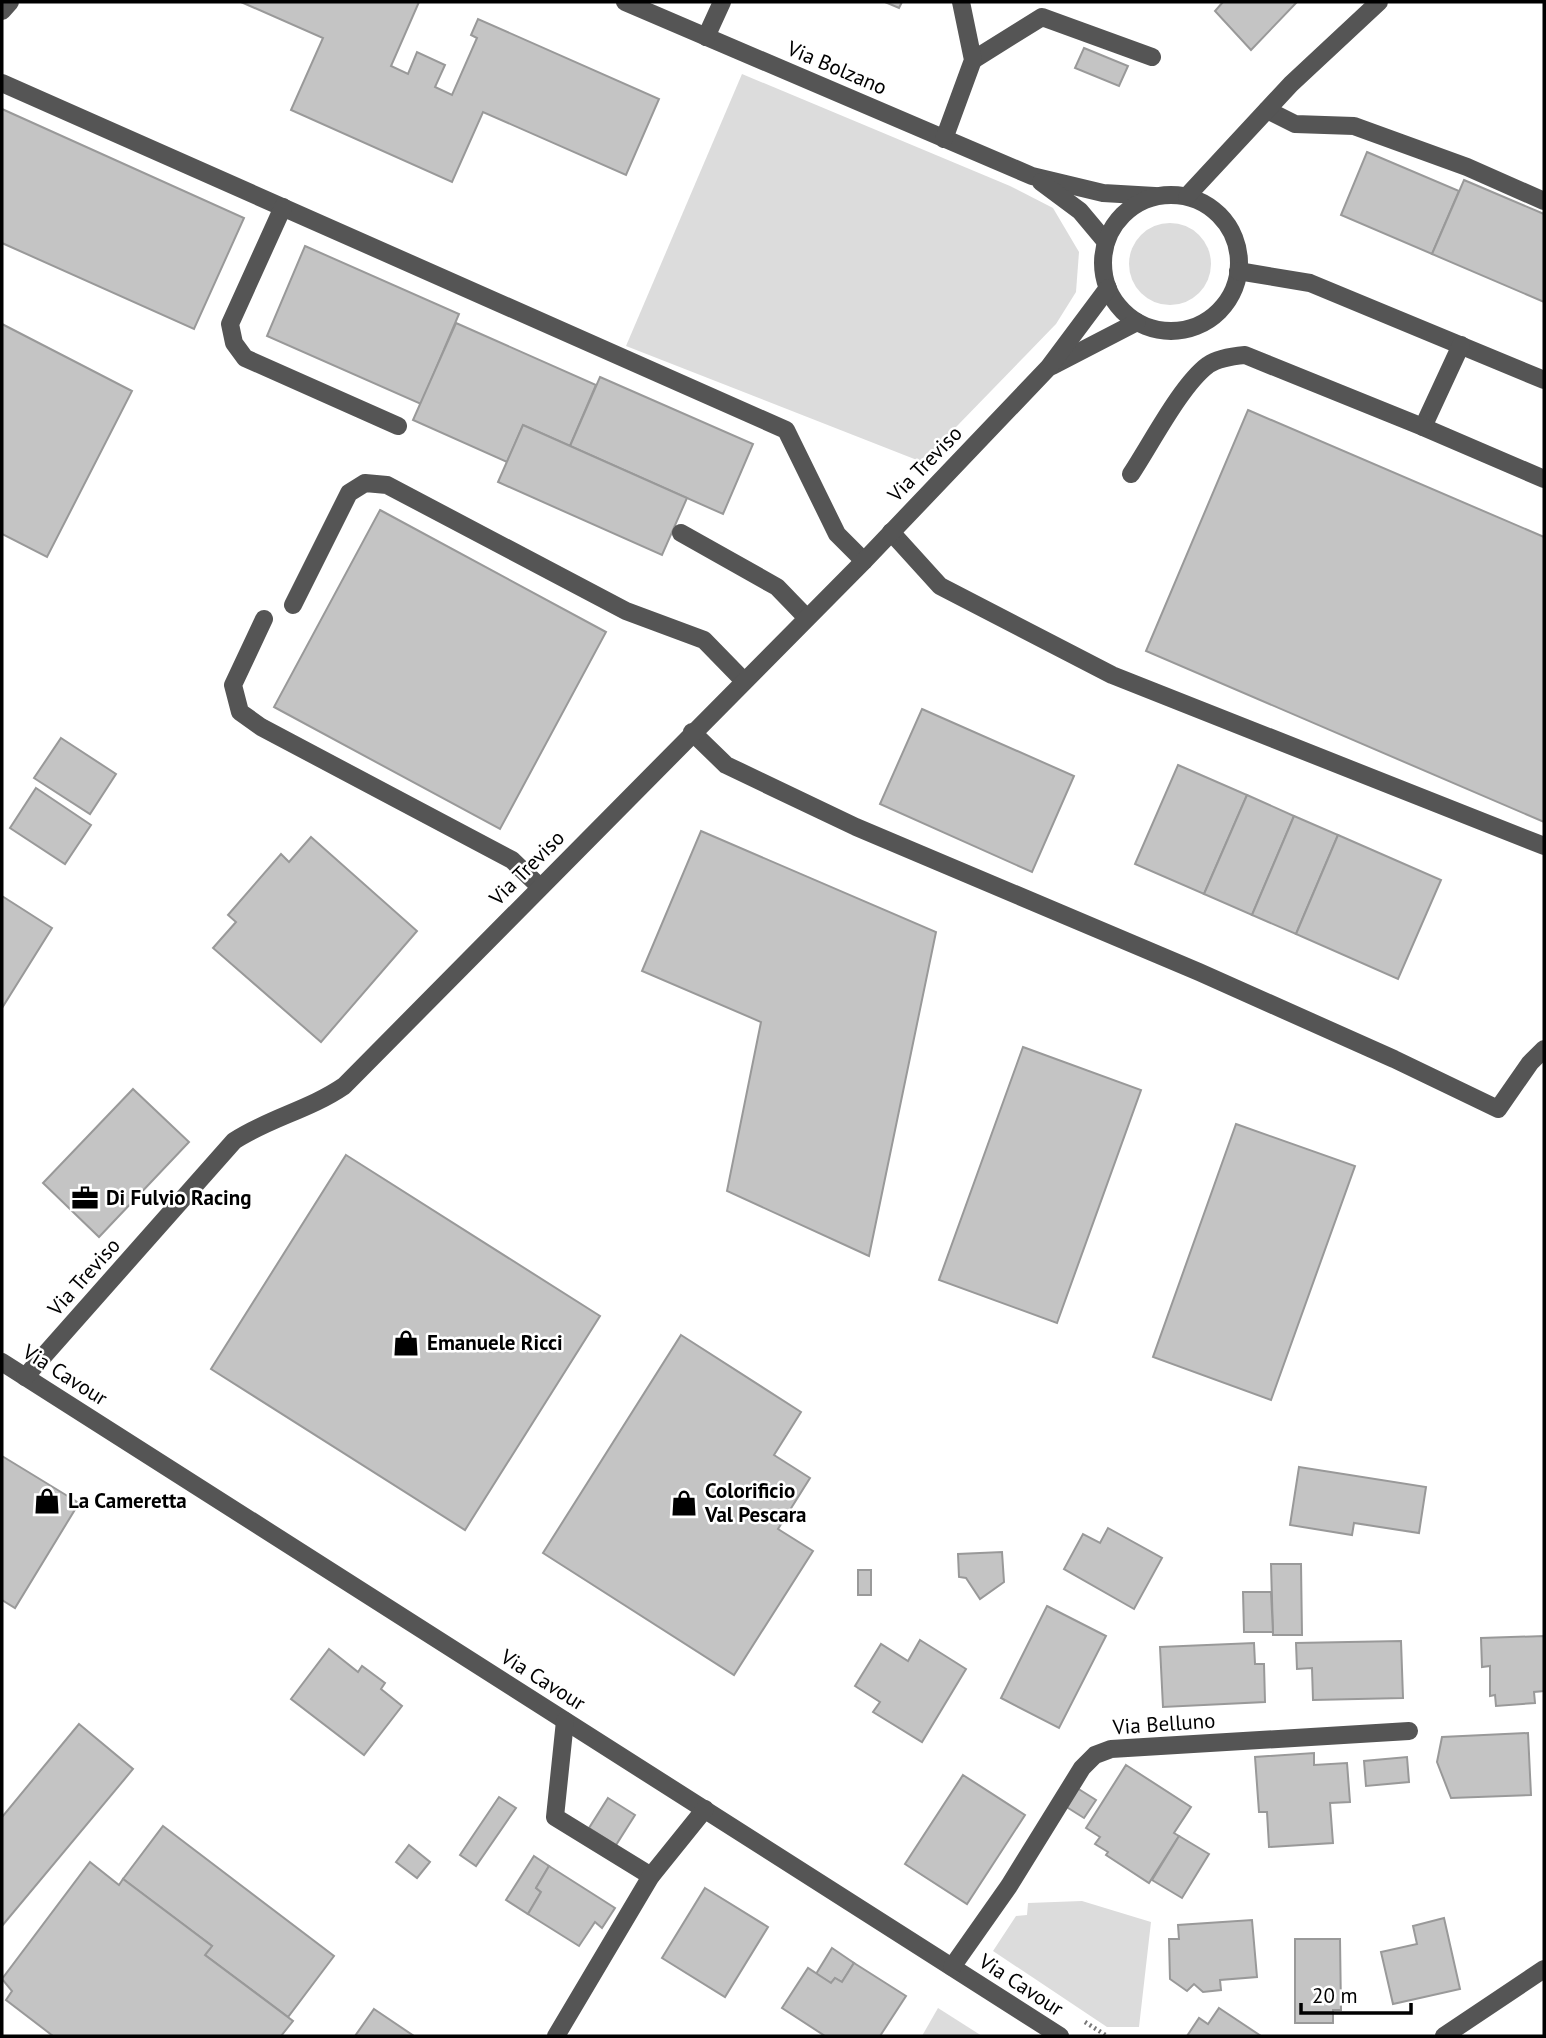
<svg xmlns="http://www.w3.org/2000/svg" width="1546" height="2038" font-family="'PT Sans',sans-serif">
  <rect width="100%" height="100%" fill="#fff"/>
  <g fill="#dcdcdc">
    <path d="M 742,74 L 1010,186 L 1053,208 L 1079,252 L 1076,292 L 1056,324 L 922,462 L 626,346 Z"/>
    <circle cx="1170" cy="264" r="41"/>
    <path d="M 1082,1901 L 1151,1922 L 1139,2027 L 1107,2027 L 993,1951 L 1016,1916 L 1027,1915 L 1028,1903 Z"/>
    <path d="M 938,2008 L 982,2036 L 922,2036 Z"/>
  </g>
  <g fill="#c4c4c4" stroke="#999" stroke-width="2">
    <path d="M 241,2 L 419,2 L 391,66 L 408,74 L 417,52 L 445,65 L 435,87 L 452,95 L 477,38 L 471,35 L 478,19 L 659,99 L 626,175 L 483,112 L 452,182 L 291,110 L 323,38 Z"/>
    <path d="M 885,2 L 902,2 L 899,8 Z"/>
    <path d="M 1223,2 L 1297,2 L 1251,50 L 1215,11 Z"/>
    <path d="M 1084,48 L 1128,66 L 1119,86 L 1075,68 Z"/>
    <path d="M 2,109 L 244,218 L 194,329 L 2,243 Z"/>
    <path d="M 1367,152 L 1459,191 L 1432,254 L 1341,215 Z"/>
    <path d="M 1464,180 L 1544,214 L 1544,302 L 1432,254 Z"/>
    <path d="M 305,246 L 459,314 L 421,404 L 267,336 Z"/>
    <path d="M 456,323 L 596,385 L 570,446 L 523,425 L 507,462 L 413,420 Z"/>
    <path d="M 2,324 L 132,391 L 47,557 L 2,534 Z"/>
    <path d="M 600,377 L 753,444 L 723,514 L 570,446 Z"/>
    <path d="M 1248,410 L 1544,537 L 1544,822 L 1146,651 Z"/>
    <path d="M 523,425 L 687,498 L 662,555 L 498,482 Z"/>
    <path d="M 380,510 L 606,632 L 500,829 L 274,707 Z"/>
    <path d="M 922,709 L 1074,776 L 1032,872 L 880,804 Z"/>
    <path d="M 61,738 L 116,774 L 90,814 L 34,778 Z"/>
    <path d="M 1178,765 L 1247,795 L 1204,894 L 1135,864 Z"/>
    <path d="M 36,788 L 91,825 L 65,864 L 10,828 Z"/>
    <path d="M 1247,795 L 1294,816 L 1252,915 L 1204,894 Z"/>
    <path d="M 1294,816 L 1338,835 L 1296,934 L 1252,915 Z"/>
    <path d="M 701,831 L 936,932 L 869,1256 L 727,1191 L 761,1022 L 642,971 Z"/>
    <path d="M 1338,835 L 1441,880 L 1398,979 L 1296,934 Z"/>
    <path d="M 311,837 L 417,931 L 321,1042 L 213,948 L 236,922 L 228,915 L 281,854 L 289,862 Z"/>
    <path d="M 2,896 L 52,928 L 2,1008 Z"/>
    <path d="M 1023,1047 L 1141,1090 L 1057,1323 L 939,1280 Z"/>
    <path d="M 133,1089 L 189,1142 L 99,1237 L 43,1183 Z"/>
    <path d="M 1236,1124 L 1355,1166 L 1271,1400 L 1153,1357 Z"/>
    <path d="M 346,1155 L 600,1316 L 465,1530 L 211,1369 Z"/>
    <path d="M 681,1335 L 801,1412 L 774,1455 L 810,1478 L 778,1529 L 813,1551 L 734,1675 L 543,1553 Z"/>
    <path d="M 2,1456 L 79,1503 L 15,1608 L 2,1600 Z"/>
    <path d="M 1299,1467 L 1426,1487 L 1419,1533 L 1354,1523 L 1352,1535 L 1290,1525 Z"/>
    <path d="M 1108,1528 L 1162,1558 L 1134,1609 L 1064,1569 L 1083,1534 L 1100,1543 Z"/>
    <path d="M 1002,1552 L 1004,1582 L 980,1599 L 966,1578 L 959,1577 L 958,1554 Z"/>
    <path d="M 1271,1564 L 1301,1564 L 1302,1635 L 1273,1635 Z"/>
    <rect x="858" y="1570" width="13" height="25"/>
    <path d="M 1243,1592 L 1271,1592 L 1273,1632 L 1244,1632 Z"/>
    <path d="M 1047,1606 L 1106,1636 L 1059,1728 L 1001,1698 Z"/>
    <path d="M 1544,1636 L 1544,1691 L 1534,1692 L 1535,1703 L 1496,1706 L 1495,1695 L 1490,1696 L 1490,1666 L 1482,1667 L 1481,1638 Z"/>
    <path d="M 920,1640 L 966,1669 L 922,1742 L 873,1712 L 880,1702 L 855,1686 L 881,1644 L 908,1661 Z"/>
    <path d="M 1401,1641 L 1403,1698 L 1313,1700 L 1312,1668 L 1297,1669 L 1296,1643 Z"/>
    <path d="M 1254,1643 L 1255,1664 L 1264,1664 L 1265,1702 L 1163,1707 L 1160,1647 Z"/>
    <path d="M 329,1649 L 358,1672 L 362,1666 L 385,1683 L 381,1689 L 402,1706 L 364,1755 L 291,1699 Z"/>
    <path d="M 79,1724 L 133,1769 L 2,1926 L 2,1817 Z"/>
    <path d="M 1528,1733 L 1531,1795 L 1451,1798 L 1437,1762 L 1442,1737 Z"/>
    <path d="M 1314,1753 L 1314,1765 L 1347,1763 L 1350,1802 L 1330,1803 L 1333,1843 L 1269,1847 L 1267,1812 L 1259,1812 L 1255,1757 Z"/>
    <path d="M 1407,1757 L 1409,1782 L 1366,1786 L 1364,1761 Z"/>
    <path d="M 1126,1765 L 1191,1807 L 1174,1833 L 1179,1836 L 1149,1883 L 1106,1855 L 1108,1852 L 1095,1844 L 1100,1837 L 1086,1828 Z"/>
    <path d="M 963,1775 L 1025,1815 L 967,1904 L 905,1864 Z"/>
    <path d="M 1077,1788 L 1096,1800 L 1084,1818 L 1065,1806 Z"/>
    <path d="M 499,1797 L 516,1808 L 476,1866 L 460,1855 Z"/>
    <path d="M 608,1798 L 635,1815 L 616,1845 L 589,1828 Z"/>
    <path d="M 163,1826 L 334,1956 L 288,2017 L 205,1955 L 212,1946 L 123,1879 Z"/>
    <path d="M 1179,1836 L 1209,1854 L 1182,1898 L 1152,1880 Z"/>
    <path d="M 409,1845 L 430,1862 L 417,1878 L 396,1862 Z"/>
    <path d="M 534,1856 L 549,1866 L 536,1888 L 541,1892 L 528,1914 L 506,1900 Z"/>
    <path d="M 90,1862 L 119,1885 L 123,1879 L 212,1946 L 205,1955 L 293,2021 L 281,2036 L 53,2036 L 6,2000 L 12,1991 L 2,1979 Z"/>
    <path d="M 549,1866 L 615,1908 L 602,1928 L 595,1922 L 579,1946 L 528,1914 L 541,1892 L 536,1888 Z"/>
    <path d="M 705,1888 L 768,1927 L 725,1997 L 662,1958 Z"/>
    <path d="M 1444,1918 L 1460,1989 L 1393,2004 L 1381,1952 L 1417,1944 L 1413,1926 Z"/>
    <path d="M 1252,1920 L 1257,1977 L 1220,1980 L 1221,1990 L 1203,1992 L 1194,1984 L 1187,1991 L 1170,1979 L 1169,1939 L 1179,1939 L 1178,1925 Z"/>
    <path d="M 1295,1939 L 1340,1939 L 1341,2010 L 1333,2010 L 1333,2023 L 1295,2023 Z"/>
    <path d="M 832,1948 L 854,1963 L 842,1982 L 835,1978 L 831,1983 L 816,1974 Z"/>
    <path d="M 854,1963 L 906,1996 L 880,2036 L 825,2036 L 782,2008 L 808,1968 L 831,1983 L 835,1978 L 842,1982 Z"/>
    <path d="M 1219,2008 L 1261,2036 L 1187,2036 L 1199,2018 L 1208,2024 Z"/>
    <path d="M 374,2009 L 414,2036 L 355,2036 Z"/>
  </g>
  <g fill="none" stroke-linecap="round" stroke-linejoin="round">
    <path stroke="#777" stroke-width="4.5" stroke-dasharray="2 3.5" stroke-linecap="butt" d="M 1085,2022 L 1107,2036"/>
    <g stroke="#555" stroke-width="18">
      <path d="M 625,2 L 1032,176 L 1103,193 L 1155,196"/>
      <path d="M 2,11 L 10,2"/>
      <path d="M 706,37 L 722,2"/>
      <path d="M 973,60 L 1042,17 L 1152,57"/>
      <path d="M 2,83 L 786,430 L 837,534 L 864,561"/>
      <path d="M 1267,110 L 1295,124 L 1354,126 L 1467,167 L 1544,201"/>
      <path d="M 944,139 L 973,60 L 961,2"/>
      <path d="M 1041,182 L 1080,211 L 1106,242"/>
      <circle cx="1171" cy="263" r="68"/>
      <path d="M 1187,196 L 1291,84 L 1379,2"/>
      <path d="M 283,207 L 230,324 L 234,343 L 245,358 L 398,426"/>
      <path d="M 1238,271 L 1310,283 L 1544,380"/>
      <path d="M 1461,345 L 1423,427 L 1544,479"/>
      <path d="M 1052,366 L 1137,322"/>
      <path d="M 1131,474 C 1151,444 1181,385 1208,365 C 1218,358 1234,356 1245,355 L 1423,427"/>
      <path d="M 891,532 L 940,586 L 1112,675 L 1544,846"/>
      <path d="M 681,533 L 777,587 L 806,617"/>
      <path d="M 293,605 L 349,493 L 365,483 L 387,485 L 626,611 L 704,640 L 743,680"/>
      <path d="M 264,619 L 233,685 L 240,712 L 261,727 L 512,860 L 540,887"/>
      <path d="M 692,732 L 726,765 L 856,827 L 1199,972 L 1394,1059 L 1498,1109 L 1530,1063 L 1544,1049"/>
      <path d="M 2,1362 L 1060,2036"/>
      <path d="M 25,1377 L 234,1141 C 269,1118 309,1110 344,1086 L 864,561 L 1049,367 L 1108,288"/>
      <path d="M 565,1721 L 555,1817 L 651,1876"/>
      <path d="M 952,1967 L 1009,1886 L 1082,1768 L 1095,1755 L 1111,1749 L 1409,1731"/>
      <path d="M 556,2036 L 651,1876 L 705,1809"/>
      <path d="M 1444,2036 L 1544,1969"/>
    </g>
  </g>
  <defs>
    <g id="office-bare" transform="scale(2.1)"><path d="M-6-3h4V-5.5h4V-3h4V5H-6ZM-1-4.5V-3h2v-1.5ZM-6 0V1H6V0Z" fill="#000" stroke="#fff" stroke-width="2.5" paint-order="stroke"/></g>
    <g id="shop-bare" transform="scale(2.1)"><path d="M-5-2.5h2.3a2.7 3.5 0 0 1 5.4 0H5L5.5 6h-11ZM-1.5-2.5h3a1.5 2.3 0 0 0-3 0Z" fill="#000" stroke="#fff" stroke-width="2.5" paint-order="stroke"/></g>
  </defs>
  <g fill-rule="evenodd">
    <use href="#office-bare" x="85" y="1198"/>
    <use href="#shop-bare" x="406" y="1343"/>
    <use href="#shop-bare" x="47" y="1501"/>
    <use href="#shop-bare" x="684" y="1503"/>
  </g>
  <g text-anchor="middle" stroke-width="5" stroke-linejoin="round" paint-order="stroke">
    <g font-size="21" fill="#000" stroke="#fff">
      <text transform="translate(837 68) rotate(23)" y="7">Via Bolzano</text>
      <text transform="translate(925 464) rotate(-46)" y="7">Via Treviso</text>
      <text transform="translate(527 868) rotate(-45)" y="7">Via Treviso</text>
      <text transform="translate(84 1277) rotate(-48)" y="7">Via Treviso</text>
      <text transform="translate(65 1375) rotate(32)" y="7">Via Cavour</text>
      <text transform="translate(543 1680) rotate(32)" y="7">Via Cavour</text>
      <text transform="translate(1164 1724) rotate(-4)" y="7">Via Belluno</text>
      <text transform="translate(1021 1985) rotate(33)" y="7">Via Cavour</text>
    </g>
    <g font-size="21" font-weight="bold" fill="#000" stroke="#fff" text-anchor="start">
      <text x="106" y="1205">Di Fulvio Racing</text>
      <text x="427" y="1350">Emanuele Ricci</text>
      <text x="705" y="1498">Colorificio<tspan x="705" dy="24">Val Pescara</tspan></text>
      <text x="68" y="1508">La Cameretta</text>
    </g>
  </g>
  <rect width="1546" height="2038" fill="none" stroke="#000000" stroke-width="7"/>
  <path d="M1301 2003v10h110v-10" fill="none" stroke="#000000" stroke-width="3.5"/>
  <text x="1312" y="2003" font-size="21" fill="#000000" stroke="#ffffff" stroke-width="5" paint-order="stroke">20 m</text>
</svg>
